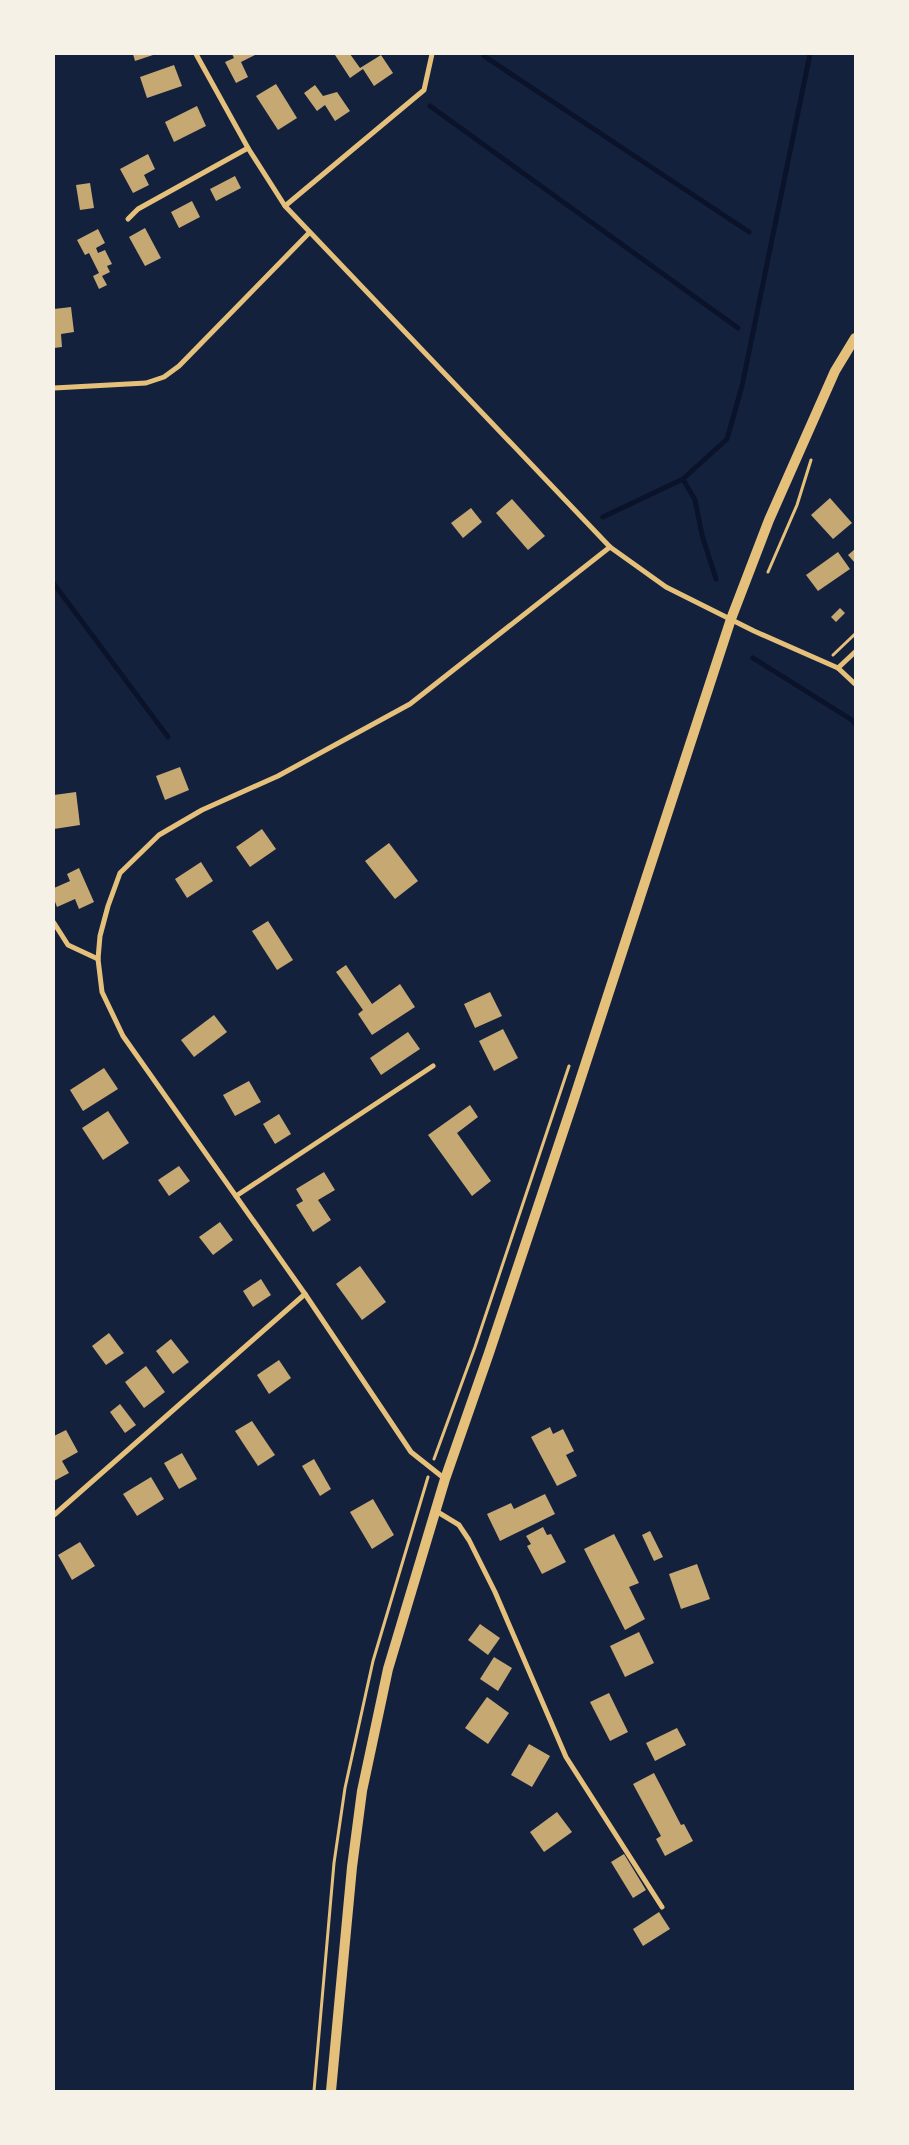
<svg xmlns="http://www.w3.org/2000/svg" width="909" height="2145" font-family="Lato,sans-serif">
  <rect width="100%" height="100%" fill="#14213d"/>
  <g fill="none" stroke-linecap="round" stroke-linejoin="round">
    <g stroke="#0b132b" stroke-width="5">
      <path d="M 484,56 L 749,232"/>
      <path d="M 430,106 L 738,328"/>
      <path d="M 683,479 L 695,500 L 702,535 L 716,579"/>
      <path d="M 603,517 L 683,479 L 727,439 L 742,386 L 810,54"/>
      <path d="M 54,584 L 168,737"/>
      <path d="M 753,658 L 852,720 L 855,724"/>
    </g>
  </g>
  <g fill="#c6a872">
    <path d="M 133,54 L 156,54 L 135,61 Z"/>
    <path d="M 232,54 L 257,54 L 241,62 L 248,77 L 236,83 L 225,62 L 234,58 Z"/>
    <path d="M 338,54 L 350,54 L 360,68 L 381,55 L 393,73 L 374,86 L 363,69 L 350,78 L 335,55 Z"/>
    <path d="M 174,65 L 182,86 L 147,98 L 140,77 Z"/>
    <path d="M 276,84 L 297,118 L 278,130 L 256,96 Z"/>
    <path d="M 315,85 L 323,96 L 337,92 L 350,111 L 335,121 L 325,105 L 317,111 L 304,93 Z"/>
    <path d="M 197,106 L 206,126 L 174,142 L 165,122 Z"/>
    <path d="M 148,154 L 155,169 L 144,175 L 149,185 L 133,193 L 120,169 Z"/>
    <path d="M 235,176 L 241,188 L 216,201 L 210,189 Z"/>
    <path d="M 90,183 L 94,208 L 80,210 L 76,185 Z"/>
    <path d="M 192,201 L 200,217 L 179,228 L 171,212 Z"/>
    <path d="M 145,228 L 161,258 L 145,266 L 129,237 Z"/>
    <path d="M 98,229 L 105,243 L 96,248 L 98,253 L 105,250 L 112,264 L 107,266 L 110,272 L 102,276 L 107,285 L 99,289 L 93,276 L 99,273 L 89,253 L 85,255 L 77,240 Z"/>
    <path d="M 71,307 L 74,332 L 61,334 L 62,347 L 54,348 L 54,309 Z"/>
    <path d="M 830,498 L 852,523 L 833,539 L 811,515 Z"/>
    <path d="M 512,499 L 545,536 L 528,550 L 496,513 Z"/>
    <path d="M 471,508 L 482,522 L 463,538 L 451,523 Z"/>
    <path d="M 855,549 L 855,563 L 848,555 Z"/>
    <path d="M 838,552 L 850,569 L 818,591 L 806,575 Z"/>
    <path d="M 840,608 L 845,613 L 836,622 L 831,617 Z"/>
    <path d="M 180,767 L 189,790 L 165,800 L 156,776 Z"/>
    <path d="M 76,792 L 80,825 L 54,829 L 54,795 Z"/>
    <path d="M 262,829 L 276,849 L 250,867 L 236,847 Z"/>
    <path d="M 389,843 L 418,881 L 395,899 L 365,861 Z"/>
    <path d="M 201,862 L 213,881 L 187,898 L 175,879 Z"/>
    <path d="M 79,868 L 94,902 L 79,909 L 75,899 L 57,907 L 54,899 L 54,888 L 70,881 L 67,874 Z"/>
    <path d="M 268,921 L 293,960 L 277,970 L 252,931 Z"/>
    <path d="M 346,965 L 372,1004 L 400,984 L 415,1007 L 372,1035 L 358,1014 L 363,1010 L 336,972 Z"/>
    <path d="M 490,992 L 502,1016 L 475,1028 L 464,1004 Z"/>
    <path d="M 214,1015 L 227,1032 L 194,1057 L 181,1040 Z"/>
    <path d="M 503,1029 L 518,1058 L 494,1071 L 479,1041 Z"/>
    <path d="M 408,1032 L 420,1049 L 381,1075 L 370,1058 Z"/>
    <path d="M 104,1068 L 118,1089 L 83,1111 L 70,1090 Z"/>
    <path d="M 249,1081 L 261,1102 L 235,1116 L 223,1095 Z"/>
    <path d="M 470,1105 L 478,1117 L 457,1133 L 491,1181 L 472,1196 L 428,1135 Z"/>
    <path d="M 108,1111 L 129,1143 L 103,1160 L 82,1128 Z"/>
    <path d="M 279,1114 L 291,1134 L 275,1144 L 263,1124 Z"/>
    <path d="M 179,1166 L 190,1181 L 169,1196 L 158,1180 Z"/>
    <path d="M 324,1172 L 335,1190 L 318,1200 L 331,1220 L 313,1232 L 296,1205 L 303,1201 L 296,1189 Z"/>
    <path d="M 220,1222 L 233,1240 L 213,1255 L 199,1237 Z"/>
    <path d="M 360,1266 L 386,1302 L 362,1320 L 336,1284 Z"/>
    <path d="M 261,1279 L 271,1295 L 253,1307 L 243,1291 Z"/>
    <path d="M 109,1333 L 124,1353 L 106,1365 L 92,1346 Z"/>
    <path d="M 171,1339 L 189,1362 L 173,1374 L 156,1351 Z"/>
    <path d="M 279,1360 L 291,1378 L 269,1394 L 257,1375 Z"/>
    <path d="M 146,1366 L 165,1392 L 144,1408 L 125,1382 Z"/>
    <path d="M 120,1404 L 136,1425 L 125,1433 L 110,1412 Z"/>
    <path d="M 252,1421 L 275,1455 L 258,1466 L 235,1431 Z"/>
    <path d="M 550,1427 L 553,1434 L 563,1429 L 574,1451 L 566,1455 L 577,1476 L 557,1486 L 531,1437 Z"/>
    <path d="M 66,1430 L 78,1452 L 62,1461 L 69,1473 L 54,1481 L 54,1436 Z"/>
    <path d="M 182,1453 L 197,1479 L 179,1489 L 164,1463 Z"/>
    <path d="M 314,1459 L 331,1489 L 320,1496 L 302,1466 Z"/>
    <path d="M 151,1477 L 164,1499 L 137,1516 L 123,1494 Z"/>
    <path d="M 545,1494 L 555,1514 L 500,1541 L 487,1514 L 511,1503 L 514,1509 Z"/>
    <path d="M 373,1499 L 394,1535 L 372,1549 L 350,1512 Z"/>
    <path d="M 543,1527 L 547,1535 L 551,1534 L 566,1562 L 542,1574 L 527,1546 L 531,1544 L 526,1536 Z"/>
    <path d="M 650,1531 L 663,1557 L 654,1561 L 642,1535 Z"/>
    <path d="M 614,1534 L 639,1583 L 629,1587 L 645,1619 L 625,1630 L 584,1549 Z"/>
    <path d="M 80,1542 L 95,1566 L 72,1580 L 58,1555 Z"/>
    <path d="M 697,1564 L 710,1599 L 681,1609 L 669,1574 Z"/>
    <path d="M 480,1624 L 500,1638 L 488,1655 L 468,1640 Z"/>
    <path d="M 639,1632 L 654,1663 L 625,1677 L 610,1646 Z"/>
    <path d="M 494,1657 L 512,1668 L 498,1691 L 480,1679 Z"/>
    <path d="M 609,1693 L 628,1732 L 610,1741 L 590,1702 Z"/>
    <path d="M 487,1697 L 509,1713 L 488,1744 L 465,1728 Z"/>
    <path d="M 677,1728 L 686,1745 L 655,1761 L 646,1743 Z"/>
    <path d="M 529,1744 L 550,1756 L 532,1787 L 511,1775 Z"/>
    <path d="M 654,1773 L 681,1825 L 684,1824 L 693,1841 L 665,1856 L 656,1839 L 661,1836 L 633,1784 Z"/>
    <path d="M 557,1812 L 572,1832 L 544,1852 L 530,1832 Z"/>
    <path d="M 624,1854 L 646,1890 L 633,1898 L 611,1862 Z"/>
    <path d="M 659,1912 L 670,1929 L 643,1946 L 633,1929 Z"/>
  </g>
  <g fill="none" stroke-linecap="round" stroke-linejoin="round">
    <g stroke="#e5c07b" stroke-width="3">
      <path d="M 768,572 L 797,505 L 811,460"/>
      <path d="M 833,655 L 855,634"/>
      <path d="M 434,1459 L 475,1347 L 569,1066"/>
      <path d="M 314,2091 L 334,1863 L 345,1788 L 373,1661 L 428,1477"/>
    </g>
    <g stroke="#e5c07b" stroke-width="5">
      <path d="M 196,54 L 248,148 L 285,206 L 610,547 L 666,587 L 754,631 L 838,668 L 855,684"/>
      <path d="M 285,206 L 424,90 L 432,54"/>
      <path d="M 128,219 L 138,209 L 248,148"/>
      <path d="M 54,388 L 146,383 L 164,377 L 179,366 L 309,233"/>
      <path d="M 838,668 L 855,652"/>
      <path d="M 54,923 L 68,945 L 98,959"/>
      <path d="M 236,1196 L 433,1066"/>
      <path d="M 445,1479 L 411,1452 L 305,1294 L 123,1036 L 102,992 L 98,959 L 100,936 L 108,906 L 120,873 L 159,835 L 202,810 L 278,776 L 410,704 L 610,547"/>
      <path d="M 436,1511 L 459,1525 L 469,1540 L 495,1592 L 566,1757 L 662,1907"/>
      <path d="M 54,1515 L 305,1294"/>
    </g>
    <path stroke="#e5c07b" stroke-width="10" d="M 331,2091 L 352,1867 L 362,1791 L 388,1669 L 445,1479 L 489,1353 L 572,1105 L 731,619 L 769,520 L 835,371 L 855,338"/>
  </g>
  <rect width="909" height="2145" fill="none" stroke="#f6f1e7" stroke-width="110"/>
</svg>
